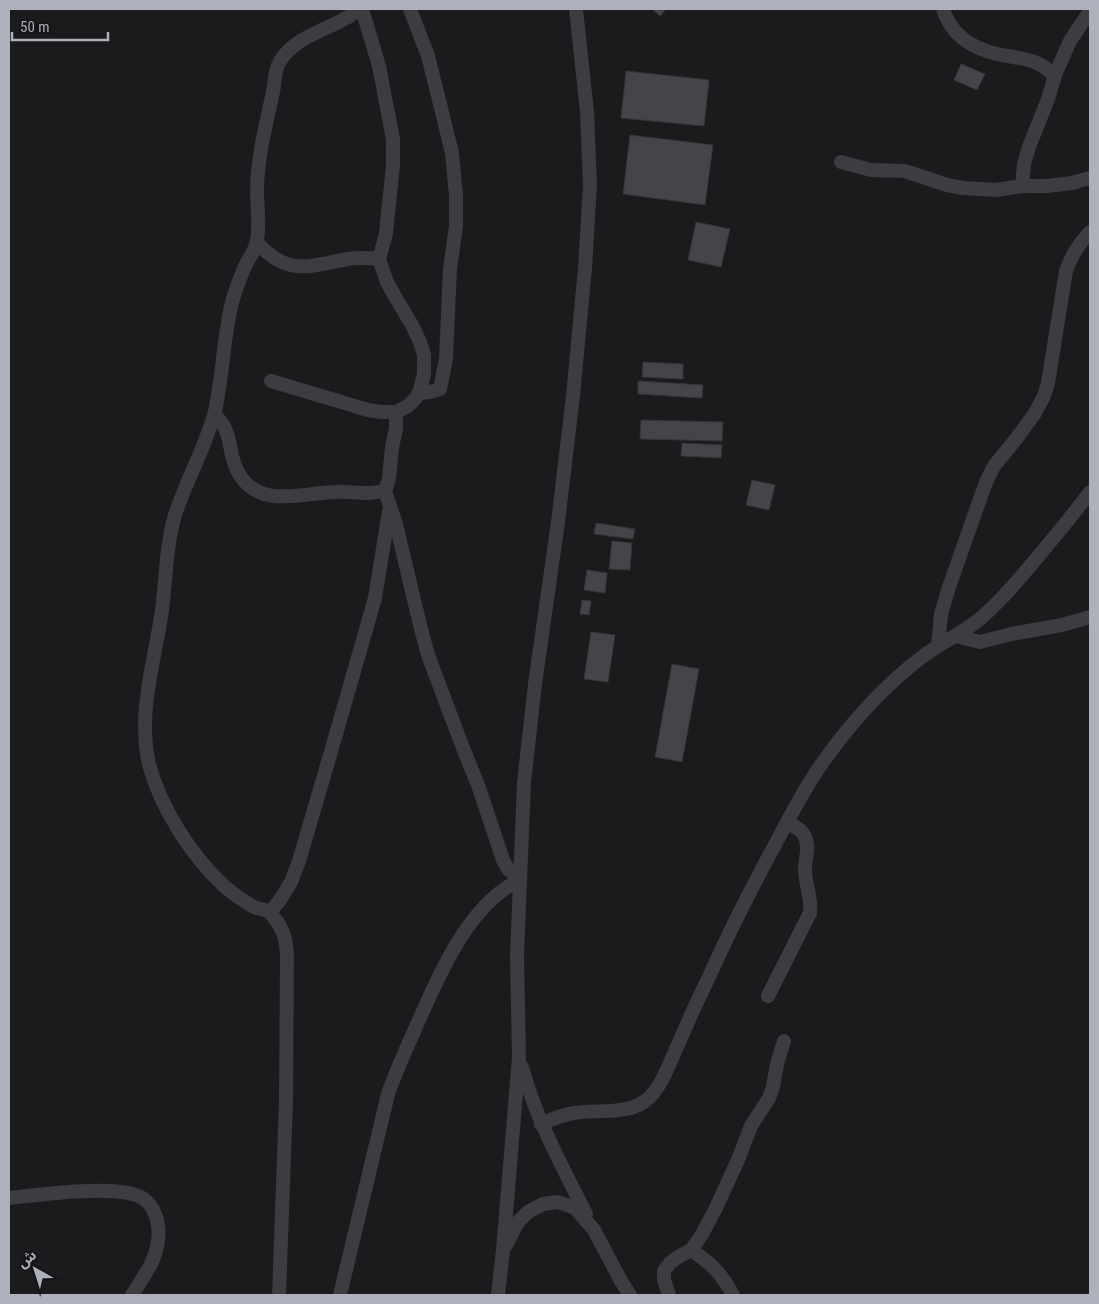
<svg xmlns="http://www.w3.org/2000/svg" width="1099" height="1304" font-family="'Roboto Condensed','Noto Sans Arabic',sans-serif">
  <rect width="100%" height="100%" fill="#1b1a1c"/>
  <g fill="#454549" stroke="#353538">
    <path d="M 652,9 L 666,9 L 660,16 Z"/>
    <path d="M 961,64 L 985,74 L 977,90 L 954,80 Z"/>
    <path d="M 626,71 L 709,80 L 704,126 L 621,118 Z"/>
    <path d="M 630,135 L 713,145 L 705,205 L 623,194 Z"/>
    <path d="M 696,222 L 730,229 L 721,267 L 688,260 Z"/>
    <path d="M 643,362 L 683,364 L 683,379 L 642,377 Z"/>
    <path d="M 638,381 L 703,385 L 702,398 L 638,394 Z"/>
    <path d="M 641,420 L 723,422 L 722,441 L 640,439 Z"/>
    <path d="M 682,443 L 722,445 L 721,458 L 681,456 Z"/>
    <path d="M 752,480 L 775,485 L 769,510 L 746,505 Z"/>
    <path d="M 596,523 L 635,529 L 633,539 L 594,534 Z"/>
    <path d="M 612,541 L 632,543 L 630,570 L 609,569 Z"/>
    <path d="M 587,570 L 607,573 L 605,593 L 584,590 Z"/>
    <path d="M 582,600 L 591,601 L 589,615 L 580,614 Z"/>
    <path d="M 591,632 L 615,635 L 608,682 L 584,679 Z"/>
    <path d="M 672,664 L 699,669 L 682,762 L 655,757 Z"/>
  </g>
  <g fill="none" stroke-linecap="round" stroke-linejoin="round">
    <g stroke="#3c3c41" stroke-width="14">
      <path d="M 410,9 L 428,56 L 441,108 L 452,153 L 456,196 L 456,226 L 450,269 L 446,359 L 440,389 L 430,392 L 419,393"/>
      <path d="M 943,9 C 951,35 971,48 997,54 C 1011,57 1026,58 1039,64 C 1045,67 1050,72 1055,75"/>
      <path d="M 841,162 L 871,170 L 905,171 L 947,185 L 963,188 L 996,190 L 1022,186 L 1047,186 L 1072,183 L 1090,178"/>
      <path d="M 1022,186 L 1024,164 L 1029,147 L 1048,99 L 1055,75 L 1070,41 L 1090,11"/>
      <path d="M 257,243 C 264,250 272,258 282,262 C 302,272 328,262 348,259 C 358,257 369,258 379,259"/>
      <path d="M 271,381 L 368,410 L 381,412 L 396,412 L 408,406 L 415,399 L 419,393 L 424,374 L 424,355 L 420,342 L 412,325 L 397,300 L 387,282 L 379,259 L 386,234 L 388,213 L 393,166 L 393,139 L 379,66 L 362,9"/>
      <path d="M 396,412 L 396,429 L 392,447 L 389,479 L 385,491 L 396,524 L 420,625 L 428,655 L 463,748 L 478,785 L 503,860 L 508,869 L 520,880"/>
      <path d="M 215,415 C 235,434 226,452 239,474 C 260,509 302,493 335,492 C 345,491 355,493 365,493 C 372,493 378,492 385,491"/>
      <path d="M 956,636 L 980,642 L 1011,634 L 1062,625 L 1090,617"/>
      <path d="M 938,646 L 941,614 L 949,587 L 986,482 L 994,466 L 1016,439 L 1035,413 L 1044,396 L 1048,383 L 1066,271 C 1072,255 1078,245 1090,232"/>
      <path d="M 270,912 L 280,900 L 291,882 L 299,861 L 328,762 L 375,598 L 389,511"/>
      <path d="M 768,996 L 810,913 C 812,898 805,884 805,869 C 805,859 810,847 805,837 C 802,829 794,826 787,823"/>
      <path d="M 522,1067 C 536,1119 562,1166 586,1214"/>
      <path d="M 541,1124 C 552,1119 562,1115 574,1113 C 598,1109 631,1116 650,1097 C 663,1083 669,1064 677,1047 C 687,1024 697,1001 708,979 C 729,932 752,887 777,841 C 791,815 805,787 823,762 C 850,724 885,685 922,657 C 941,643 963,633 981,618 C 1005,597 1025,572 1046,547 C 1061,529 1076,511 1090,492"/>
      <path d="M 9,1198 C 38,1195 121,1183 144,1199 C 152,1205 157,1216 158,1225 C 160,1239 156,1254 150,1266 C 144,1276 138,1286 132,1295"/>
      <path d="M 506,1245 L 518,1222 L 528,1212 L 543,1204 L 558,1202 L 575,1208 L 594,1230 L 621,1281 L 630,1295"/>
      <path d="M 691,1250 C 712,1264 721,1273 733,1295"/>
      <path d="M 279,1295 L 286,1101 L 287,955 C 286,939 284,932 276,920 C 274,918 271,913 269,912 C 265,909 259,909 254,907 C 245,902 231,892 223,885 C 191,855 160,807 149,764 C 137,713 155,660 162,610 C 166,579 166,546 175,515 C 186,481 204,450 214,415 C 216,409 217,401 218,394 C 224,363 224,331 233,299 C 236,287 241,276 246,264 C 250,257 256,249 257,240 C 260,224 257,208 257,192 C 257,158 266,125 273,92 C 275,82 274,71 280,61 C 294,38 324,31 346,18 C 351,16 355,12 359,9"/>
      <path d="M 340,1295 L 388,1094 C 396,1071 406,1049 416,1027 C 438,977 468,904 520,880"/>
      <path d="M 498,1295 L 503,1250 L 519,1057 L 517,955 L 524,783 L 535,684 L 558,522 L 573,396 L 585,268 L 590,185 L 587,112 L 576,9"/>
      <path d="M 669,1295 L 664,1280 L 664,1271 L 670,1263 L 678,1257 L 691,1250 L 701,1236 L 715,1210 L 738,1160 L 751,1126 L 769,1098 L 773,1087 L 777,1064 L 784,1041"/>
    </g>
  </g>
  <rect width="1099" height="1304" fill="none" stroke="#aeb0bb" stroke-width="20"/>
  <g transform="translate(35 1269) rotate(321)" stroke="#161517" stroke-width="4" paint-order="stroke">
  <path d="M0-4L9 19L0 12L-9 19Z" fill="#aeb0bb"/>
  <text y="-8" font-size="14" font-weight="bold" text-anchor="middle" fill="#aeb0bb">ش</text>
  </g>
  <path d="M12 32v8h96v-8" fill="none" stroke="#aeb0bb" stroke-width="2.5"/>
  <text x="20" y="32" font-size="15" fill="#aeb0bb" stroke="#161517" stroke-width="4" paint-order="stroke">50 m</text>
</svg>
